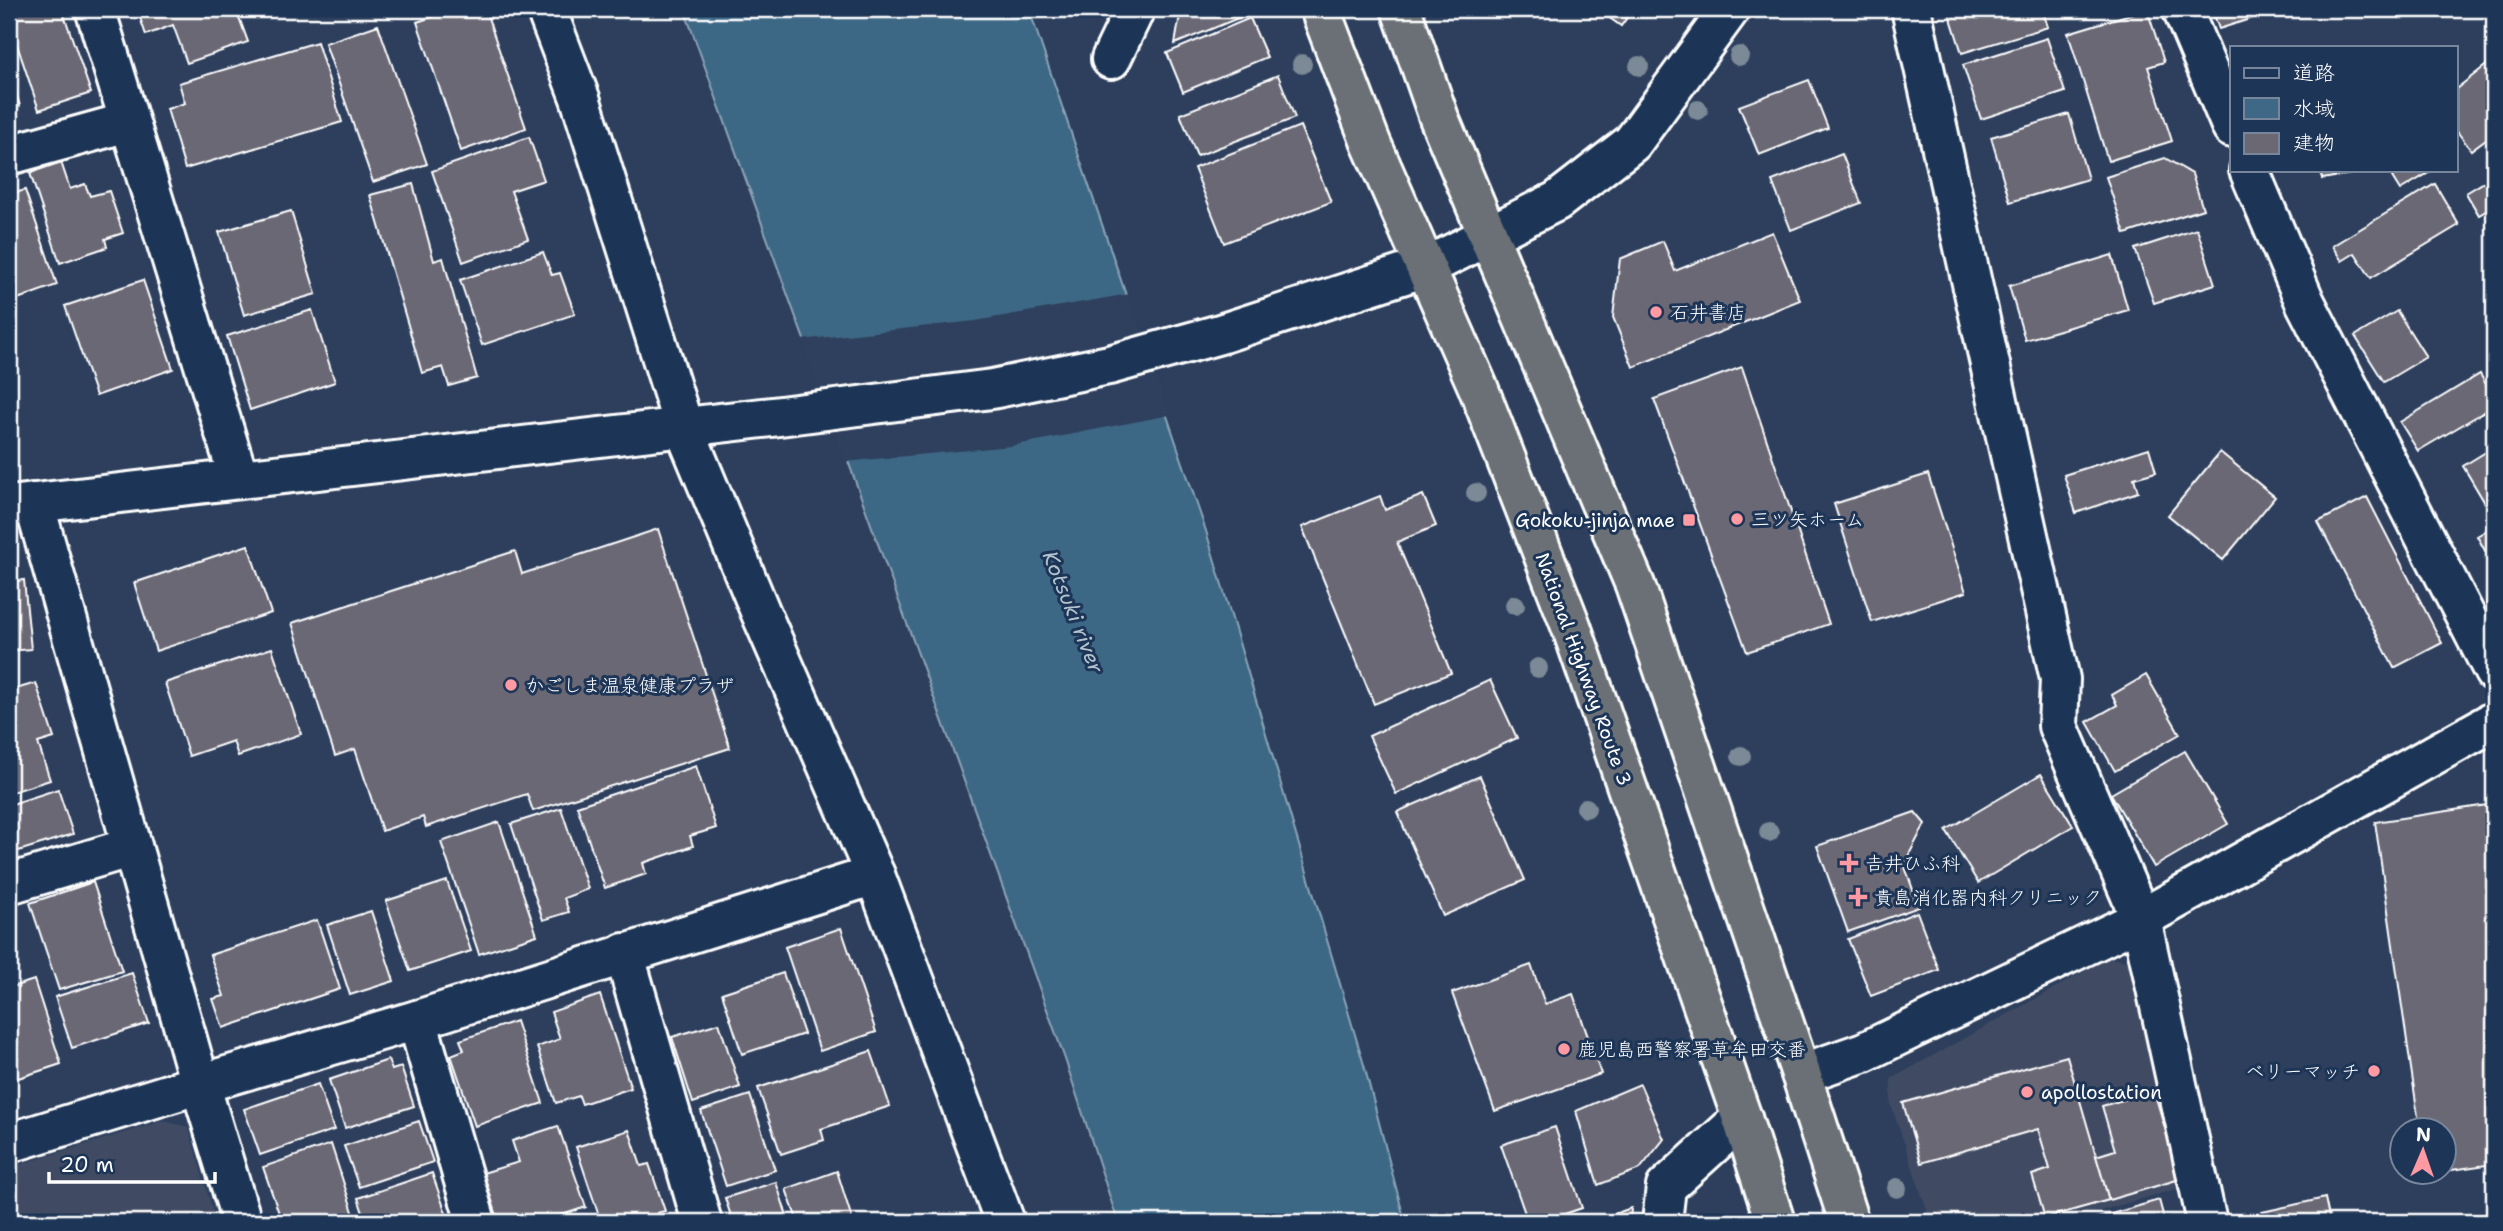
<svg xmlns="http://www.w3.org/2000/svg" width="2503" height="1231" font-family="'Shantell Sans','Klee One',sans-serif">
  <rect width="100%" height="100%" fill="#2d3f5d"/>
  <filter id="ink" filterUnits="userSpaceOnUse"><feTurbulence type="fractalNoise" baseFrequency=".0143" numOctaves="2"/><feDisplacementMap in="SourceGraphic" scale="14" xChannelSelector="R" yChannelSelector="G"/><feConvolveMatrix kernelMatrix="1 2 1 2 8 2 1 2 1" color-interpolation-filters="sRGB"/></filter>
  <g filter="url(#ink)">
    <g fill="#404b64">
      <path d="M 2109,958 L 2133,962 L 2187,1186 L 2061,1222 L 1931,1222 L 1891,1104 L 1891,1079 Z"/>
      <path d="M 163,1121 L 188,1127 L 216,1222 L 9,1222 L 9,1168 Z"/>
    </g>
    <path fill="#3e6885" stroke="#8ba4b6" stroke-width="2" d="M 684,9 L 1029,9 L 1206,531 L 1364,1065 L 1405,1222 L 1118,1222 L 1065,1059 Z"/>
    <path fill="#2d3f5d" d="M 1129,294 L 1170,415 L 1011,446 L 844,462 L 800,340 L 975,321 Z"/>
    <g fill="#6b6874" stroke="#fff" stroke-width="2">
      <path d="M 9,9 L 62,9 L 91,93 L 39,110 L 9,21 Z"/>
      <path d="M 137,9 L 236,9 L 248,42 L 187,63 L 173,25 L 146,35 Z"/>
      <path d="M 456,9 L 485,9 L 526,128 L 461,151 L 417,22 Z"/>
      <path d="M 1181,9 L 1252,9 L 1253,12 L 1175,44 Z"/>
      <path d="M 1597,9 L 1633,9 L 1621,26 Z"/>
      <path d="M 1948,9 L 2042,9 L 2048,27 L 1962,53 Z"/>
      <path d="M 2062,9 L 2083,9 L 2065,16 Z"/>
      <path d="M 2147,9 L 2164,62 L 2148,67 L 2172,141 L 2108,161 L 2068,33 Z"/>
      <path d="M 2212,9 L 2281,9 L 2219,29 Z"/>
      <path d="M 1250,18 L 1267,57 L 1183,92 L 1167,53 Z"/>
      <path d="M 378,25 L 427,164 L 373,182 L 325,43 Z"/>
      <path d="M 2047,38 L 2065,92 L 1981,119 L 1963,65 Z"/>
      <path d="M 317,42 L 342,122 L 185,169 L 167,109 L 185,103 L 179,83 Z"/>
      <path d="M 2494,59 L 2494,133 L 2471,150 L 2456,130 L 2456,89 Z"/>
      <path d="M 9,71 L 20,106 L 9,110 Z"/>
      <path d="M 1278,75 L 1295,118 L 1197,156 L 1180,114 Z"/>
      <path d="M 1809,80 L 1828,128 L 1759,155 L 1739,106 Z"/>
      <path d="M 2069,114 L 2088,179 L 2010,202 L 1991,137 Z"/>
      <path d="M 1300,126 L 1331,202 L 1224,243 L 1194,168 Z"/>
      <path d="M 529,137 L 544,180 L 511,191 L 528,239 L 463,262 L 432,171 Z"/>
      <path d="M 1842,154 L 1861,203 L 1791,230 L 1772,181 Z"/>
      <path d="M 2165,158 L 2192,174 L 2203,209 L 2125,234 L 2106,177 Z"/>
      <path d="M 61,162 L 70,189 L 85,184 L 90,196 L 109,191 L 123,233 L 105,239 L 107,247 L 60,263 L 30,173 Z"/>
      <path d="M 2320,170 L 2367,170 L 2368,171 L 2322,179 Z"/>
      <path d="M 2403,170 L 2429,170 L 2430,172 L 2400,190 L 2392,177 Z"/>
      <path d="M 2486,181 L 2494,195 L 2494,206 L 2479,215 L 2466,193 Z"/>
      <path d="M 413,184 L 434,261 L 443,258 L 477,378 L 449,386 L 443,367 L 422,373 L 370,195 Z"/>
      <path d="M 2435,184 L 2459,225 L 2371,278 L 2355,253 L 2342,261 L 2332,246 Z"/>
      <path d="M 25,190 L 57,285 L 9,302 L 9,195 Z"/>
      <path d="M 291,211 L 316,294 L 244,315 L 219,232 Z"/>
      <path d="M 2197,229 L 2215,284 L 2154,303 L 2135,249 Z"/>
      <path d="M 1772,232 L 1800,300 L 1633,367 L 1613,317 L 1620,259 L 1663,241 L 1675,271 Z"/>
      <path d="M 543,252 L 552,275 L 560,273 L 575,314 L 482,345 L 460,280 Z"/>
      <path d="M 2112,255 L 2128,310 L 2025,340 L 2009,286 Z"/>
      <path d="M 143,280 L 173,369 L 96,396 L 65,306 Z"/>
      <path d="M 312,310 L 335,382 L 250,410 L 227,336 Z"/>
      <path d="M 2397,311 L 2426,357 L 2384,382 L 2355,336 Z"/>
      <path d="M 1742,367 L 1829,624 L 1747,652 L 1654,399 Z"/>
      <path d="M 2480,374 L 2494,398 L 2494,406 L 2418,451 L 2400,422 Z"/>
      <path d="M 2494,447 L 2494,497 L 2485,503 L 2463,466 Z"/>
      <path d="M 2149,448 L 2156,472 L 2134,478 L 2138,492 L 2076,513 L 2064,475 Z"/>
      <path d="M 2220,452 L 2275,497 L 2223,560 L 2168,515 Z"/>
      <path d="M 1928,474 L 1966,592 L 1872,622 L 1834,504 Z"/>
      <path d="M 1423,495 L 1436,526 L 1397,542 L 1451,673 L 1374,704 L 1302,527 L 1380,496 L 1385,510 Z"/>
      <path d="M 2367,497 L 2442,643 L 2394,668 L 2318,522 Z"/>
      <path d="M 2494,526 L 2494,567 L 2477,536 Z"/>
      <path d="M 658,529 L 730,748 L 533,811 L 527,794 L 426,827 L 423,817 L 382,831 L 355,749 L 335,756 L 292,623 L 515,551 L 522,574 Z"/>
      <path d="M 248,545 L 271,613 L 156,651 L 134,583 Z"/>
      <path d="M 24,580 L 31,649 L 9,651 L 9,582 Z"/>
      <path d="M 272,648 L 301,734 L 238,756 L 233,741 L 189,756 L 165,683 Z"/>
      <path d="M 2146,675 L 2180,734 L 2115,771 L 2087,722 L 2117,705 L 2112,695 Z"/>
      <path d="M 1490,680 L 1517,738 L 1396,794 L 1369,736 Z"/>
      <path d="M 36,683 L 54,738 L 38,743 L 50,780 L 9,793 L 9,691 Z"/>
      <path d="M 2185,751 L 2228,824 L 2154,867 L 2111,794 Z"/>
      <path d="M 696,766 L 716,828 L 690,836 L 693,846 L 643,863 L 646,874 L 605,888 L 577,806 Z"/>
      <path d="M 2041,774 L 2073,826 L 1978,883 L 1946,830 Z"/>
      <path d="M 1480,776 L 1525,880 L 1443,916 L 1397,812 Z"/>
      <path d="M 58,789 L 73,834 L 9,854 L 9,805 Z"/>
      <path d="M 2494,804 L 2494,1164 L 2444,1171 L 2444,1130 L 2420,1130 L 2375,822 Z"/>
      <path d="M 561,808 L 588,889 L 564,898 L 569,912 L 543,920 L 511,824 Z"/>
      <path d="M 1915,812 L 1925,824 L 1904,864 L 1919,907 L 1848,932 L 1817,846 Z"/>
      <path d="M 499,822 L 537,935 L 479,954 L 441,842 Z"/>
      <path d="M 447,881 L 471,951 L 410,971 L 386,901 Z"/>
      <path d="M 93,882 L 122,971 L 59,990 L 30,903 Z"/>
      <path d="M 371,911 L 394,981 L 350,995 L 327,925 Z"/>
      <path d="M 1917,912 L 1939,970 L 1871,996 L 1848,939 Z"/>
      <path d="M 317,920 L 340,989 L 223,1028 L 213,999 L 224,996 L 210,955 Z"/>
      <path d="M 841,928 L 876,1032 L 820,1051 L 785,947 Z"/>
      <path d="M 1531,965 L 1545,1004 L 1573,994 L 1601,1074 L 1495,1111 L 1452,993 Z"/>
      <path d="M 132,973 L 149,1023 L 72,1048 L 55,997 Z"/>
      <path d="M 783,973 L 804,1034 L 742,1054 L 722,993 Z"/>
      <path d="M 34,980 L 61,1064 L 9,1081 L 9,988 Z"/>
      <path d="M 600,995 L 631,1088 L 582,1104 L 579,1096 L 556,1103 L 537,1047 L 560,1039 L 551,1012 Z"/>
      <path d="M 516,1021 L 543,1103 L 475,1126 L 451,1055 L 464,1050 L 460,1040 Z"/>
      <path d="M 719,1023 L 740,1087 L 693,1103 L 672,1037 Z"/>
      <path d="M 871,1051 L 890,1106 L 821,1129 L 824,1140 L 781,1154 L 758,1088 Z"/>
      <path d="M 2067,1056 L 2109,1200 L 2045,1218 L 2032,1175 L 2050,1169 L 2038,1129 L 1921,1163 L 1903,1103 Z"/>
      <path d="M 388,1060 L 392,1070 L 401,1067 L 414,1106 L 345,1128 L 329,1080 Z"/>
      <path d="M 318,1084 L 334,1130 L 260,1155 L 244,1109 Z"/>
      <path d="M 1640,1084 L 1664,1139 L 1640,1169 L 1598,1185 L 1576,1111 Z"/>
      <path d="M 2154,1091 L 2180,1179 L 2109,1200 L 2096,1156 L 2115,1150 L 2102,1106 Z"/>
      <path d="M 750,1095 L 775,1170 L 726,1186 L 701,1111 Z"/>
      <path d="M 419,1121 L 433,1162 L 359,1187 L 344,1146 Z"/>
      <path d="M 558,1126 L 586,1207 L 541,1222 L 499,1222 L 483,1173 L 519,1162 L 512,1141 Z"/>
      <path d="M 1555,1127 L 1582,1208 L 1541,1222 L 1528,1222 L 1501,1145 Z"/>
      <path d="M 629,1130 L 641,1166 L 649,1164 L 665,1211 L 657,1213 L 660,1222 L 601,1222 L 576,1147 Z"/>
      <path d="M 331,1144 L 354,1215 L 332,1222 L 282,1222 L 263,1167 Z"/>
      <path d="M 837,1171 L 853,1222 L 798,1222 L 786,1189 Z"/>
      <path d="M 432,1173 L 449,1222 L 366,1222 L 358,1198 Z"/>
      <path d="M 776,1182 L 789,1222 L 733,1222 L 725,1198 Z"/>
      <path d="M 2325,1198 L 2330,1222 L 2264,1222 L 2262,1212 Z"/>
      <path d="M 2159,1200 L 2165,1222 L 2084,1222 Z"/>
      <path d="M 1631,1208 L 1630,1222 L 1592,1222 Z"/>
    </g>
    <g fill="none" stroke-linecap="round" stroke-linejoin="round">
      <g stroke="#fff" stroke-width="44">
        <g id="street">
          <path d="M 95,9 L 239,479"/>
          <path d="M 1911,9 L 2060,679 L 2058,726 L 2141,919 L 2207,1222"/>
          <path d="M 2182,9 L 2232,128"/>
          <path d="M 1111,59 L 1135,9"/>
          <path d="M 9,155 L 128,122"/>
          <path d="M 2249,170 L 2305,302 L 2494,672"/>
          <path d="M 34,503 L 200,1084 L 242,1222"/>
          <path d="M 9,884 L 132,847"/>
          <path d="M 624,953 L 702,1222"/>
          <path d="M 417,1020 L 476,1222"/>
          <path d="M 1801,1074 L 1864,1052 L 2141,919 L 2494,721"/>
          <path d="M 9,1143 L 200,1084 L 417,1020 L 875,875"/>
          <path d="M 1662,1222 L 1666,1187 L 1742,1118"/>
        </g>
      </g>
      <g stroke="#fff" stroke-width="44">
        <g id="secondary">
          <path d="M 546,9 L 580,98 L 684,428 L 760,611 L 875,875 L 1005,1222"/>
          <path d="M 9,506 L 780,416 L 992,389 L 1109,365 L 1220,334 L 1426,267 L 1557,201 L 1632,143 L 1730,9"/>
        </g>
      </g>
      <g stroke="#fff" stroke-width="44">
        <g id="highway">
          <path d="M 1320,9 L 1371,143 L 1478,387 L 1571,626 L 1742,1118 L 1775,1222"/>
          <path d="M 1401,9 L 1439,118 L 1635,585 L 1801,1074 L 1849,1222"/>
        </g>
      </g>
      <use href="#street" stroke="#1d3557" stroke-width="38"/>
      <use href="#secondary" stroke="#1d3557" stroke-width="38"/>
      <use href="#highway" stroke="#6b7074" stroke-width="38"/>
    </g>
    <g fill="#7c8996">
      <circle cx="1739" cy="56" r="10"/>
      <circle cx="1302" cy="64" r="10"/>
      <circle cx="1639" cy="66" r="10"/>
      <circle cx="1698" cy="110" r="10"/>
      <circle cx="1476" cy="493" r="10"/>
      <circle cx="1515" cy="605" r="10"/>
      <circle cx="1538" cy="668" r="10"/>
      <circle cx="1741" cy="756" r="10"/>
      <circle cx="1586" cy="808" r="10"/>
      <circle cx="1769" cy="832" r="10"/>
      <circle cx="1897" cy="1188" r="10"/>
    </g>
  </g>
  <g fill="#ff9aa2" stroke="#1d3557" stroke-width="2.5">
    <circle cx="1656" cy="312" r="7"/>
    <circle cx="1737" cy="519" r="7"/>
    <rect x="1682" y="513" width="14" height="14" rx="3.5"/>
    <circle cx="511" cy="685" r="7"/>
    <path d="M1845.5 852.5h7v7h7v7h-7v7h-7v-7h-7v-7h7z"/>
    <path d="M1854.5 886.5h7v7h7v7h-7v7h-7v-7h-7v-7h7z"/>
    <circle cx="1564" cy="1049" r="7"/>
    <circle cx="2374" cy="1071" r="7"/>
    <circle cx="2027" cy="1092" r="7"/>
  </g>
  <g text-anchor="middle" stroke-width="6" stroke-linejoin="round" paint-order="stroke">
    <g font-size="19" fill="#fff" stroke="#1d3557" text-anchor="start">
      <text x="1670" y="319">石井書店</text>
      <text x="1751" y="526">三ツ矢ホーム</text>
      <text x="1675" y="527" text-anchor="end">Gokoku-jinja mae</text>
      <text x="525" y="692">かごしま温泉健康プラザ</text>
      <text x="1865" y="870">𠮷井ひふ科</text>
      <text x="1874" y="904">貴島消化器内科クリニック</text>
      <text x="1578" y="1056">鹿児島西警察署草牟田交番</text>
      <text x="2360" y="1078" text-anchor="end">ベリーマッチ</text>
      <text x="2041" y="1099">apollostation</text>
    </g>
    <g font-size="19" fill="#fff" stroke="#1d3557">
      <text transform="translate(1584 669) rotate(70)" y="7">National Highway Route 3</text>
    </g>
    <g font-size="21" font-style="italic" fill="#b2c3ce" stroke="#1d3557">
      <text transform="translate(1073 612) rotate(68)" y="7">Kotsuki river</text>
    </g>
  </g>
  <rect width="2503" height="1231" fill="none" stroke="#1d3557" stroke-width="35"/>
  <rect x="18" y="18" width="2468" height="1196" fill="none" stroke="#fff" stroke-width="2.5" filter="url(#ink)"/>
  <rect x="2230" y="46" width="228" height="126" fill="#1d3557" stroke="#77869a" stroke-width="2"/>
  <rect x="2244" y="68" width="35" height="10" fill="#1d3557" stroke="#77869a" stroke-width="2"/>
  <text x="2293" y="80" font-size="21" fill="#ffffff">道路</text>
  <rect x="2244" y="98" width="35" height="21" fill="#3e6885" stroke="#77869a" stroke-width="2"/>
  <text x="2293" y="116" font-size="21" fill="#ffffff">水域</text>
  <rect x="2244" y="133" width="35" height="21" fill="#6b6874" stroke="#77869a" stroke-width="2"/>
  <text x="2293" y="150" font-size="21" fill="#ffffff">建物</text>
  <g transform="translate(2423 1151) rotate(2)"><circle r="33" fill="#1d3557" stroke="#77869a" stroke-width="2"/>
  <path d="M0-5L12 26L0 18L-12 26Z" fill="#ff9aa2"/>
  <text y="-10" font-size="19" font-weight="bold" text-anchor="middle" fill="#ffffff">N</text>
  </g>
  <path d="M49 1172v10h166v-10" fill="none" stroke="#ffffff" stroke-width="3.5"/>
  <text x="60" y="1172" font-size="21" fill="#ffffff" stroke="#1d3557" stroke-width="5" paint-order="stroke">20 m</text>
</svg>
